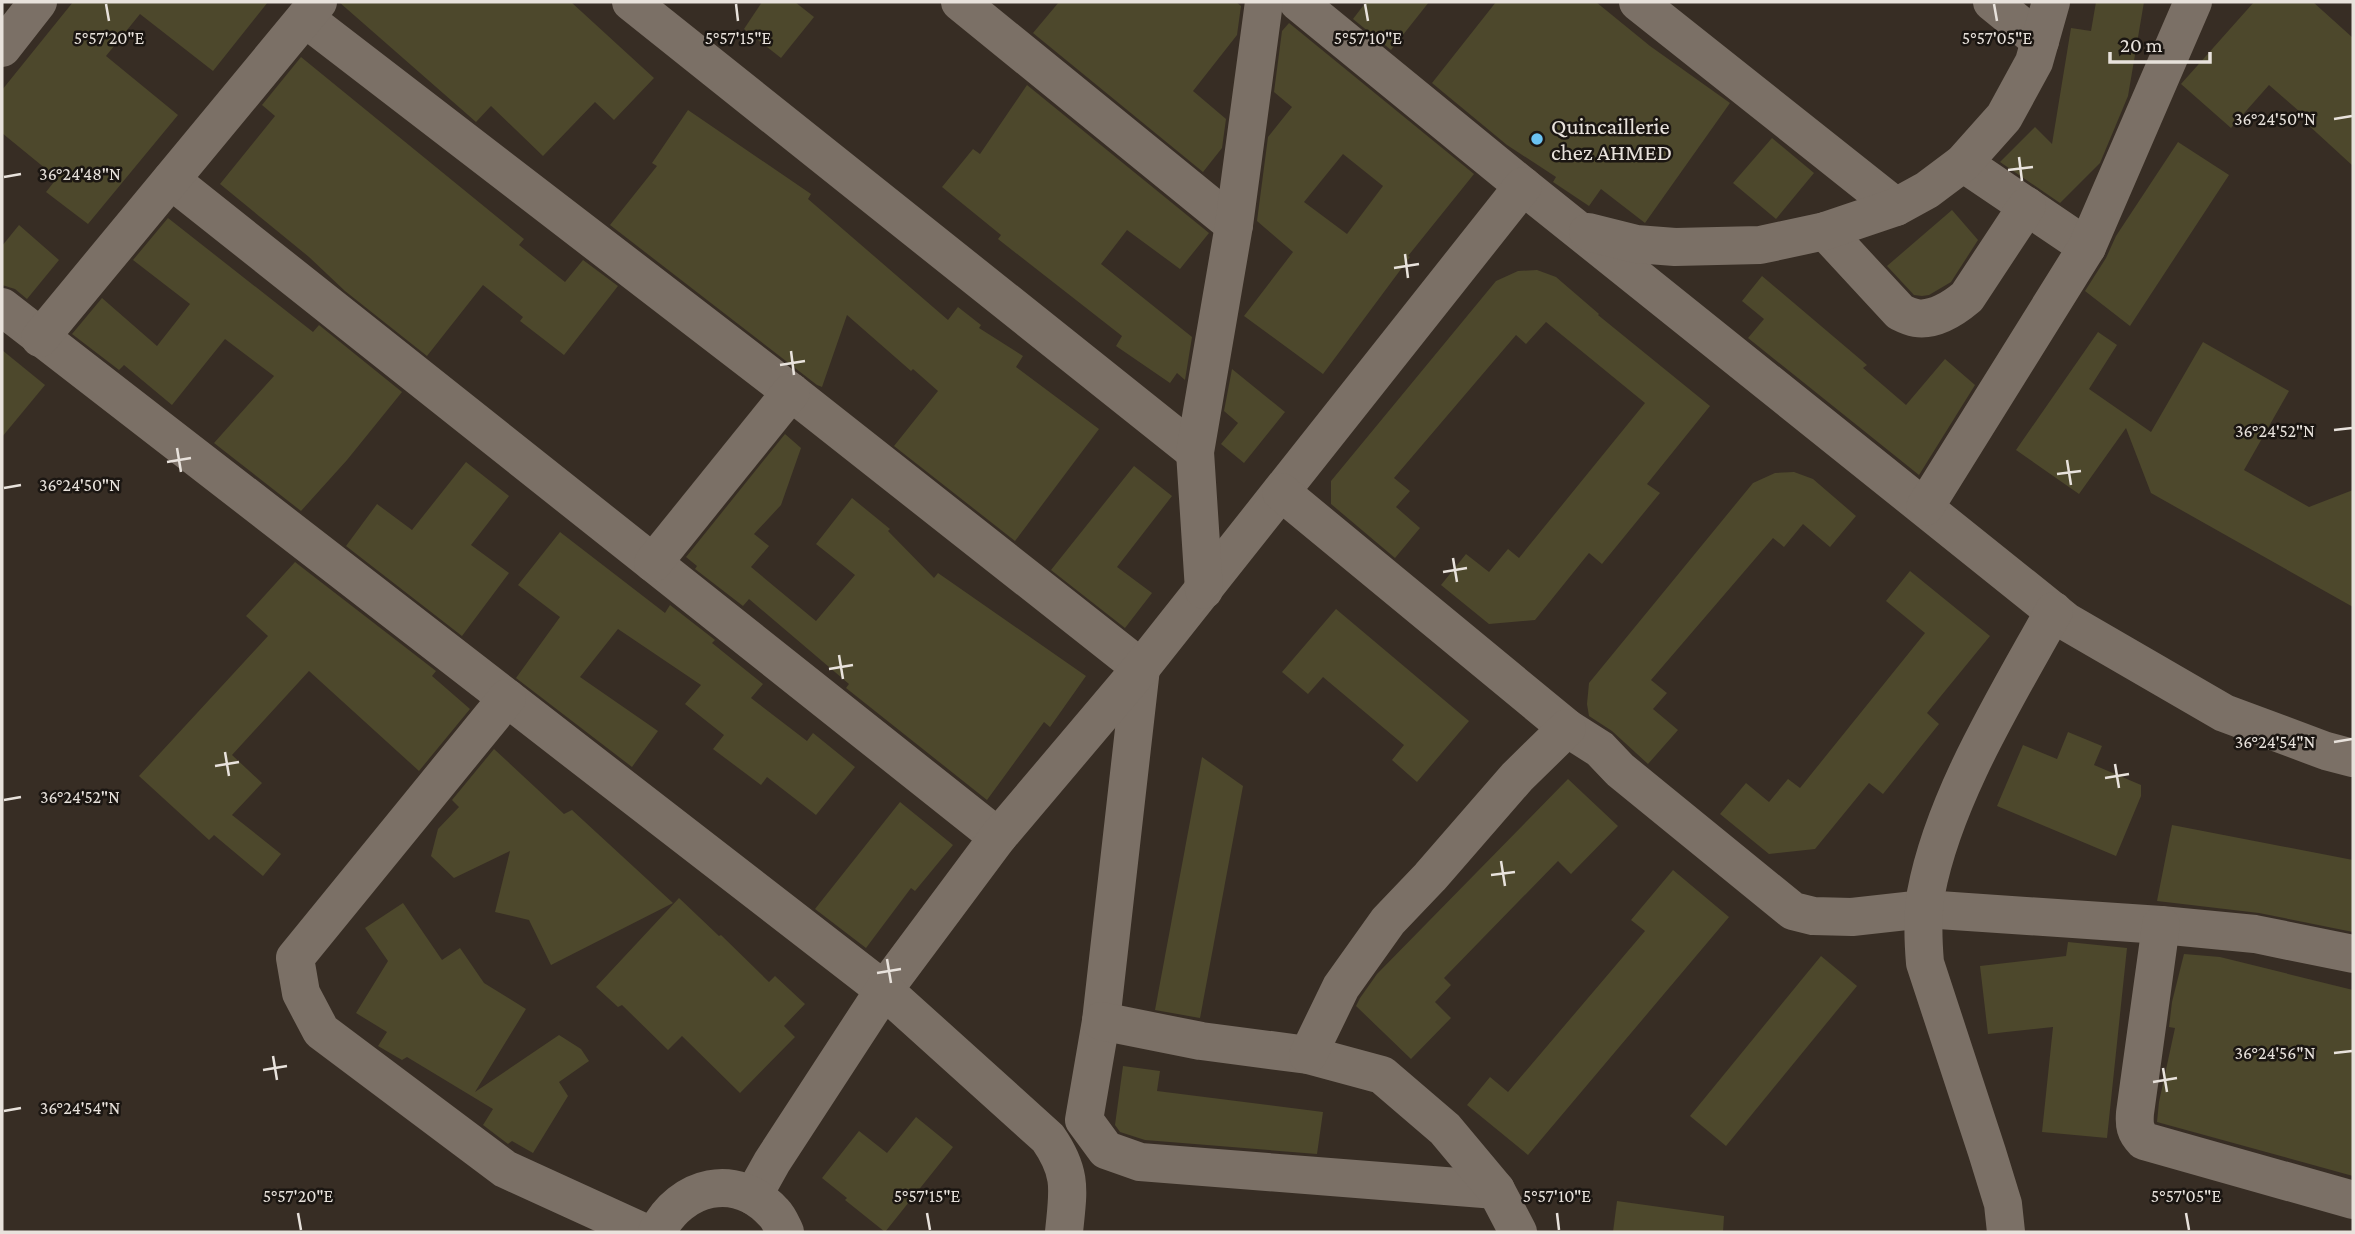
<svg xmlns="http://www.w3.org/2000/svg" width="2355" height="1234" font-family="'Crimson Pro',serif">
  <rect width="100%" height="100%" fill="#372d24"/>
  <g fill="#4d482c" fill-rule="evenodd">
    <path d="M 73,2 L 268,2 L 213,71 L 140,14 L 106,56 L 178,115 L 88,224 L 46,192 L 57,178 L 2,133 L 2,90 Z"/>
    <path d="M 339,2 L 571,2 L 654,78 L 614,120 L 595,102 L 543,156 L 491,106 L 476,122 Z"/>
    <path d="M 762,2 L 795,2 L 814,17 L 781,58 L 744,29 Z"/>
    <path d="M 1059,2 L 1236,2 L 1241,6 L 1237,35 L 1193,91 L 1226,119 L 1222,148 L 1203,172 L 1033,33 Z"/>
    <path d="M 1366,2 L 1429,2 L 1391,50 L 1353,19 Z"/>
    <path d="M 1496,2 L 1596,2 L 1650,46 L 1730,103 L 1645,223 L 1601,189 L 1589,206 L 1553,182 L 1556,177 L 1507,145 L 1432,83 Z"/>
    <path d="M 2096,2 L 2144,2 L 2128,96 L 2100,163 L 2060,203 L 2000,162 L 2035,127 L 2052,144 L 2071,28 L 2091,31 Z"/>
    <path d="M 2254,2 L 2313,2 L 2353,38 L 2353,166 L 2305,122 L 2308,119 L 2269,85 L 2231,128 L 2181,84 Z"/>
    <path d="M 1289,23 L 1474,174 L 1408,256 L 1410,257 L 1323,374 L 1244,316 L 1293,252 L 1257,221 L 1268,137 L 1292,107 L 1274,92 L 1282,31 ZM 1343,154 L 1383,186 L 1347,234 L 1304,202 Z"/>
    <path d="M 301,57 L 524,239 L 519,245 L 565,282 L 583,260 L 618,286 L 564,355 L 520,321 L 523,317 L 483,285 L 427,356 L 345,291 L 309,257 L 220,184 L 275,116 L 262,105 Z"/>
    <path d="M 1027,85 L 1209,233 L 1180,269 L 1127,230 L 1101,264 L 1192,337 L 1185,380 L 1177,373 L 1170,383 L 1116,346 L 1122,336 L 998,239 L 1001,235 L 942,187 L 973,149 L 980,154 Z"/>
    <path d="M 688,110 L 811,194 L 808,199 L 948,320 L 958,307 L 981,325 L 979,328 L 1023,356 L 1016,367 L 1099,429 L 1015,541 L 894,446 L 938,391 L 913,369 L 911,371 L 847,315 L 822,387 L 817,385 L 610,225 L 657,166 L 652,163 Z"/>
    <path d="M 1772,138 L 1814,173 L 1776,219 L 1733,183 Z"/>
    <path d="M 2178,142 L 2229,175 L 2130,326 L 2085,291 L 2106,258 L 2116,236 Z"/>
    <path d="M 1952,210 L 1978,240 L 1951,282 L 1929,295 L 1922,296 L 1914,295 L 1887,266 Z"/>
    <path d="M 168,218 L 313,332 L 319,325 L 402,392 L 347,460 L 301,511 L 214,443 L 274,376 L 225,339 L 172,405 L 124,365 L 119,370 L 72,334 L 102,298 L 157,346 L 190,304 L 133,260 Z"/>
    <path d="M 19,225 L 59,260 L 27,299 L 15,289 L 2,285 L 2,246 Z"/>
    <path d="M 1537,270 L 1556,277 L 1599,314 L 1598,315 L 1710,406 L 1647,484 L 1660,493 L 1602,564 L 1589,553 L 1535,620 L 1489,624 L 1441,585 L 1466,554 L 1489,572 L 1508,549 L 1519,558 L 1645,403 L 1546,322 L 1526,344 L 1516,335 L 1394,478 L 1410,491 L 1396,507 L 1420,528 L 1395,558 L 1331,504 L 1331,481 L 1496,281 L 1518,271 Z"/>
    <path d="M 1762,276 L 1867,365 L 1863,368 L 1906,405 L 1945,359 L 1975,385 L 1919,475 L 1748,338 L 1764,319 L 1742,301 Z"/>
    <path d="M 2098,332 L 2117,345 L 2089,389 L 2151,432 L 2203,342 L 2289,391 L 2244,470 L 2309,507 L 2353,490 L 2353,607 L 2151,493 L 2126,428 L 2079,494 L 2016,450 Z"/>
    <path d="M 2,350 L 45,385 L 2,437 Z"/>
    <path d="M 1232,369 L 1285,412 L 1244,463 L 1221,444 L 1238,423 L 1224,411 Z"/>
    <path d="M 785,434 L 801,448 L 781,505 L 754,534 L 769,546 L 751,567 L 816,621 L 855,575 L 816,544 L 852,498 L 890,529 L 888,531 L 934,578 L 938,573 L 1086,676 L 1050,727 L 1044,722 L 987,800 L 846,688 L 849,684 L 749,599 L 743,606 L 695,569 L 697,566 L 686,557 Z"/>
    <path d="M 466,462 L 509,496 L 471,545 L 509,573 L 462,636 L 346,546 L 377,504 L 412,530 Z"/>
    <path d="M 1134,466 L 1172,496 L 1117,567 L 1152,593 L 1125,628 L 1051,570 Z"/>
    <path d="M 1794,472 L 1813,479 L 1856,516 L 1830,547 L 1803,524 L 1784,547 L 1773,538 L 1651,680 L 1667,693 L 1653,709 L 1678,730 L 1648,764 L 1612,731 L 1589,716 L 1587,704 L 1589,683 L 1753,483 L 1775,473 Z"/>
    <path d="M 560,532 L 665,613 L 670,605 L 715,640 L 712,643 L 763,684 L 751,698 L 807,741 L 813,733 L 855,767 L 816,815 L 767,777 L 761,785 L 713,749 L 724,735 L 685,704 L 701,685 L 618,629 L 580,677 L 658,731 L 632,767 L 516,678 L 560,617 L 518,585 Z"/>
    <path d="M 295,562 L 436,671 L 432,676 L 470,709 L 419,771 L 309,671 L 232,755 L 262,783 L 232,815 L 281,854 L 263,876 L 214,835 L 209,840 L 139,776 L 268,636 L 246,616 Z"/>
    <path d="M 1910,571 L 1990,636 L 1927,713 L 1939,724 L 1883,794 L 1869,783 L 1815,849 L 1769,854 L 1720,814 L 1746,783 L 1769,802 L 1788,779 L 1800,788 L 1925,633 L 1886,601 Z"/>
    <path d="M 1336,609 L 1469,721 L 1417,782 L 1392,760 L 1404,745 L 1323,677 L 1308,694 L 1282,672 Z"/>
    <path d="M 2068,732 L 2102,746 L 2094,765 L 2141,785 L 2141,796 L 2116,856 L 1997,806 L 2023,745 L 2057,759 Z"/>
    <path d="M 494,749 L 564,814 L 572,810 L 673,903 L 551,965 L 529,920 L 495,912 L 510,851 L 454,878 L 431,856 L 438,829 L 459,807 L 452,800 Z"/>
    <path d="M 1202,757 L 1243,786 L 1200,1018 L 1155,1010 Z"/>
    <path d="M 1568,779 L 1618,826 L 1571,874 L 1558,861 L 1444,978 L 1451,985 L 1435,1002 L 1451,1018 L 1411,1059 L 1356,1006 L 1360,998 L 1377,974 Z"/>
    <path d="M 900,802 L 953,845 L 915,891 L 911,888 L 866,948 L 815,909 Z"/>
    <path d="M 2172,825 L 2353,860 L 2353,932 L 2259,913 L 2157,901 Z"/>
    <path d="M 1673,870 L 1729,917 L 1528,1155 L 1467,1105 L 1490,1077 L 1508,1092 L 1645,931 L 1631,920 Z"/>
    <path d="M 679,898 L 719,936 L 721,935 L 769,982 L 775,976 L 805,1004 L 784,1026 L 795,1037 L 740,1093 L 682,1036 L 668,1050 L 622,1005 L 618,1007 L 596,987 Z"/>
    <path d="M 403,903 L 442,960 L 460,948 L 484,983 L 526,1009 L 475,1092 L 559,1035 L 581,1049 L 589,1061 L 559,1082 L 568,1096 L 533,1153 L 512,1141 L 508,1144 L 483,1125 L 493,1109 L 407,1057 L 402,1060 L 378,1046 L 387,1032 L 356,1013 L 388,961 L 365,928 Z"/>
    <path d="M 2068,942 L 2127,948 L 2107,1138 L 2042,1132 L 2053,1027 L 1988,1034 L 1980,966 L 2066,956 Z"/>
    <path d="M 2184,954 L 2220,957 L 2353,990 L 2353,1176 L 2157,1122 L 2159,1102 L 2175,1028 L 2169,1027 L 2172,1002 Z"/>
    <path d="M 1821,956 L 1857,986 L 1726,1146 L 1690,1116 Z"/>
    <path d="M 1123,1066 L 1160,1071 L 1157,1091 L 1323,1112 L 1317,1154 L 1145,1140 L 1120,1132 L 1115,1125 Z"/>
    <path d="M 916,1117 L 953,1147 L 885,1232 L 845,1200 L 847,1198 L 822,1178 L 859,1131 L 887,1153 Z"/>
    <path d="M 1617,1201 L 1724,1216 L 1723,1232 L 1613,1232 Z"/>
  </g>
  <g fill="none" stroke-linecap="round" stroke-linejoin="round">
    <g stroke="#7b7066" stroke-width="38">
      <path d="M 631,2 L 1195,452"/>
      <path d="M 960,2 L 1234,225"/>
      <path d="M 1298,2 L 1523,186 L 2067,622 L 2224,713 L 2326,751 L 2353,758"/>
      <path d="M 1638,2 L 1896,207"/>
      <path d="M 1992,2 L 2040,41"/>
      <path d="M 306,19 L 791,392 L 1141,668 L 1101,1021 L 1084,1120 L 1106,1150 L 1140,1162 L 1496,1190"/>
      <path d="M 2,48 L 38,2"/>
      <path d="M 1963,163 L 2087,247"/>
      <path d="M 171,180 L 998,837"/>
      <path d="M 1825,231 L 1900,312 C 1904,314 1910,317 1916,318 C 1934,321 1954,308 1967,297 L 2027,206"/>
      <path d="M 1588,232 L 1636,244 L 1675,247 L 1760,245 L 1825,231 L 1896,207 L 1927,190 L 1963,163 L 2004,117 L 2034,62 L 2051,2"/>
      <path d="M 2,307 L 884,990 L 998,837 L 1141,668 L 1523,186"/>
      <path d="M 40,338 L 318,2"/>
      <path d="M 1281,492 L 1567,728 L 1600,749 L 1620,770 L 1793,911 L 1813,916 L 1852,917 L 1924,909 L 2161,925 L 2255,934 L 2353,954"/>
      <path d="M 1925,507 L 2087,247 L 2193,2"/>
      <path d="M 653,563 L 791,392"/>
      <path d="M 1204,590 L 1195,452 L 1234,225 L 1264,2"/>
      <path d="M 507,698 L 295,958 L 301,993 L 321,1031 L 505,1169 L 643,1232"/>
      <path d="M 2161,925 L 2135,1113 C 2134,1125 2135,1132 2144,1141 L 2353,1200"/>
      <path d="M 1101,1021 L 1201,1041 L 1308,1055 L 1382,1075 L 1445,1129 L 1496,1190 L 1518,1232"/>
      <path d="M 1308,1055 L 1341,987 L 1388,921 L 1430,877 L 1517,777 L 1567,728"/>
      <path d="M 753,1196 L 772,1162 L 884,990 L 1048,1138 C 1073,1174 1068,1191 1064,1232"/>
      <path d="M 657,1232 C 681,1185 736,1171 774,1213 C 779,1218 782,1226 785,1232"/>
      <path d="M 2006,1232 L 2003,1204 L 1987,1152 L 1925,963 C 1923,939 1922,916 1926,893 C 1944,797 2007,696 2054,611"/>
    </g>
  </g>
  <path fill="none" stroke="#e8e2dc" stroke-width="2.5" d="M 106,4 L 109,21M 736,4 L 738,21M 1365,4 L 1368,21M 1994,4 L 1997,21M 2334,119 L 2352,116M 2019,157 L 2022,181M 2008,170 L 2033,167M 4,177 L 21,174M 1405,254 L 1408,278M 1394,268 L 1419,264M 791,351 L 794,375M 780,365 L 805,361M 2334,430 L 2352,428M 177,448 L 181,472M 2067,460 L 2071,485M 167,462 L 191,458M 2057,474 L 2081,471M 4,488 L 21,485M 1453,558 L 1457,582M 1443,572 L 1467,568M 839,655 L 843,679M 829,669 L 853,665M 2334,742 L 2352,739M 225,752 L 229,776M 2115,764 L 2119,788M 215,766 L 239,762M 2105,778 L 2129,774M 4,800 L 21,797M 1501,861 L 1505,886M 1491,875 L 1515,872M 887,959 L 891,983M 877,973 L 901,969M 2334,1053 L 2352,1051M 273,1056 L 277,1080M 2163,1068 L 2167,1092M 263,1070 L 287,1066M 2153,1082 L 2177,1078M 4,1111 L 21,1108M 298,1213 L 301,1230M 927,1213 L 930,1230M 1557,1213 L 1559,1230M 2186,1213 L 2189,1230"/>
  <circle fill="#6bc3f2" stroke="#1b1612" stroke-width="2.5" cx="1537" cy="139" r="7"/>
  <g text-anchor="middle" stroke-width="5" stroke-linejoin="round" paint-order="stroke">
    <g font-size="23" fill="#e8e2dc" stroke="#1b1612" text-anchor="start">
      <text x="1551" y="134">Quincaillerie<tspan x="1551" dy="26">chez AHMED</tspan></text>
    </g>
  </g>
  <g font-size="18" text-anchor="middle" fill="#e8e2dc" stroke="#1b1612" stroke-width="5" stroke-linejoin="round" paint-order="stroke">
    <text x="109" y="44">5°57'20"E</text>
    <text x="738" y="44">5°57'15"E</text>
    <text x="1368" y="44">5°57'10"E</text>
    <text x="1997" y="44">5°57'05"E</text>
    <text x="2275" y="125">36°24'50"N</text>
    <text x="80" y="180">36°24'48"N</text>
    <text x="2275" y="437">36°24'52"N</text>
    <text x="80" y="491">36°24'50"N</text>
    <text x="2275" y="748">36°24'54"N</text>
    <text x="80" y="803">36°24'52"N</text>
    <text x="2275" y="1059">36°24'56"N</text>
    <text x="80" y="1114">36°24'54"N</text>
    <text x="298" y="1202">5°57'20"E</text>
    <text x="927" y="1202">5°57'15"E</text>
    <text x="1557" y="1202">5°57'10"E</text>
    <text x="2186" y="1202">5°57'05"E</text>
  </g>
  <rect width="2355" height="1234" fill="none" stroke="#e8e2dc" stroke-width="7"/>
  <path d="M2110 52v10h100v-10" fill="none" stroke="#e8e2dc" stroke-width="3.5"/>
  <text x="2120" y="52" font-size="21" fill="#e8e2dc" stroke="#1b1612" stroke-width="5" paint-order="stroke">20 m</text>
</svg>
